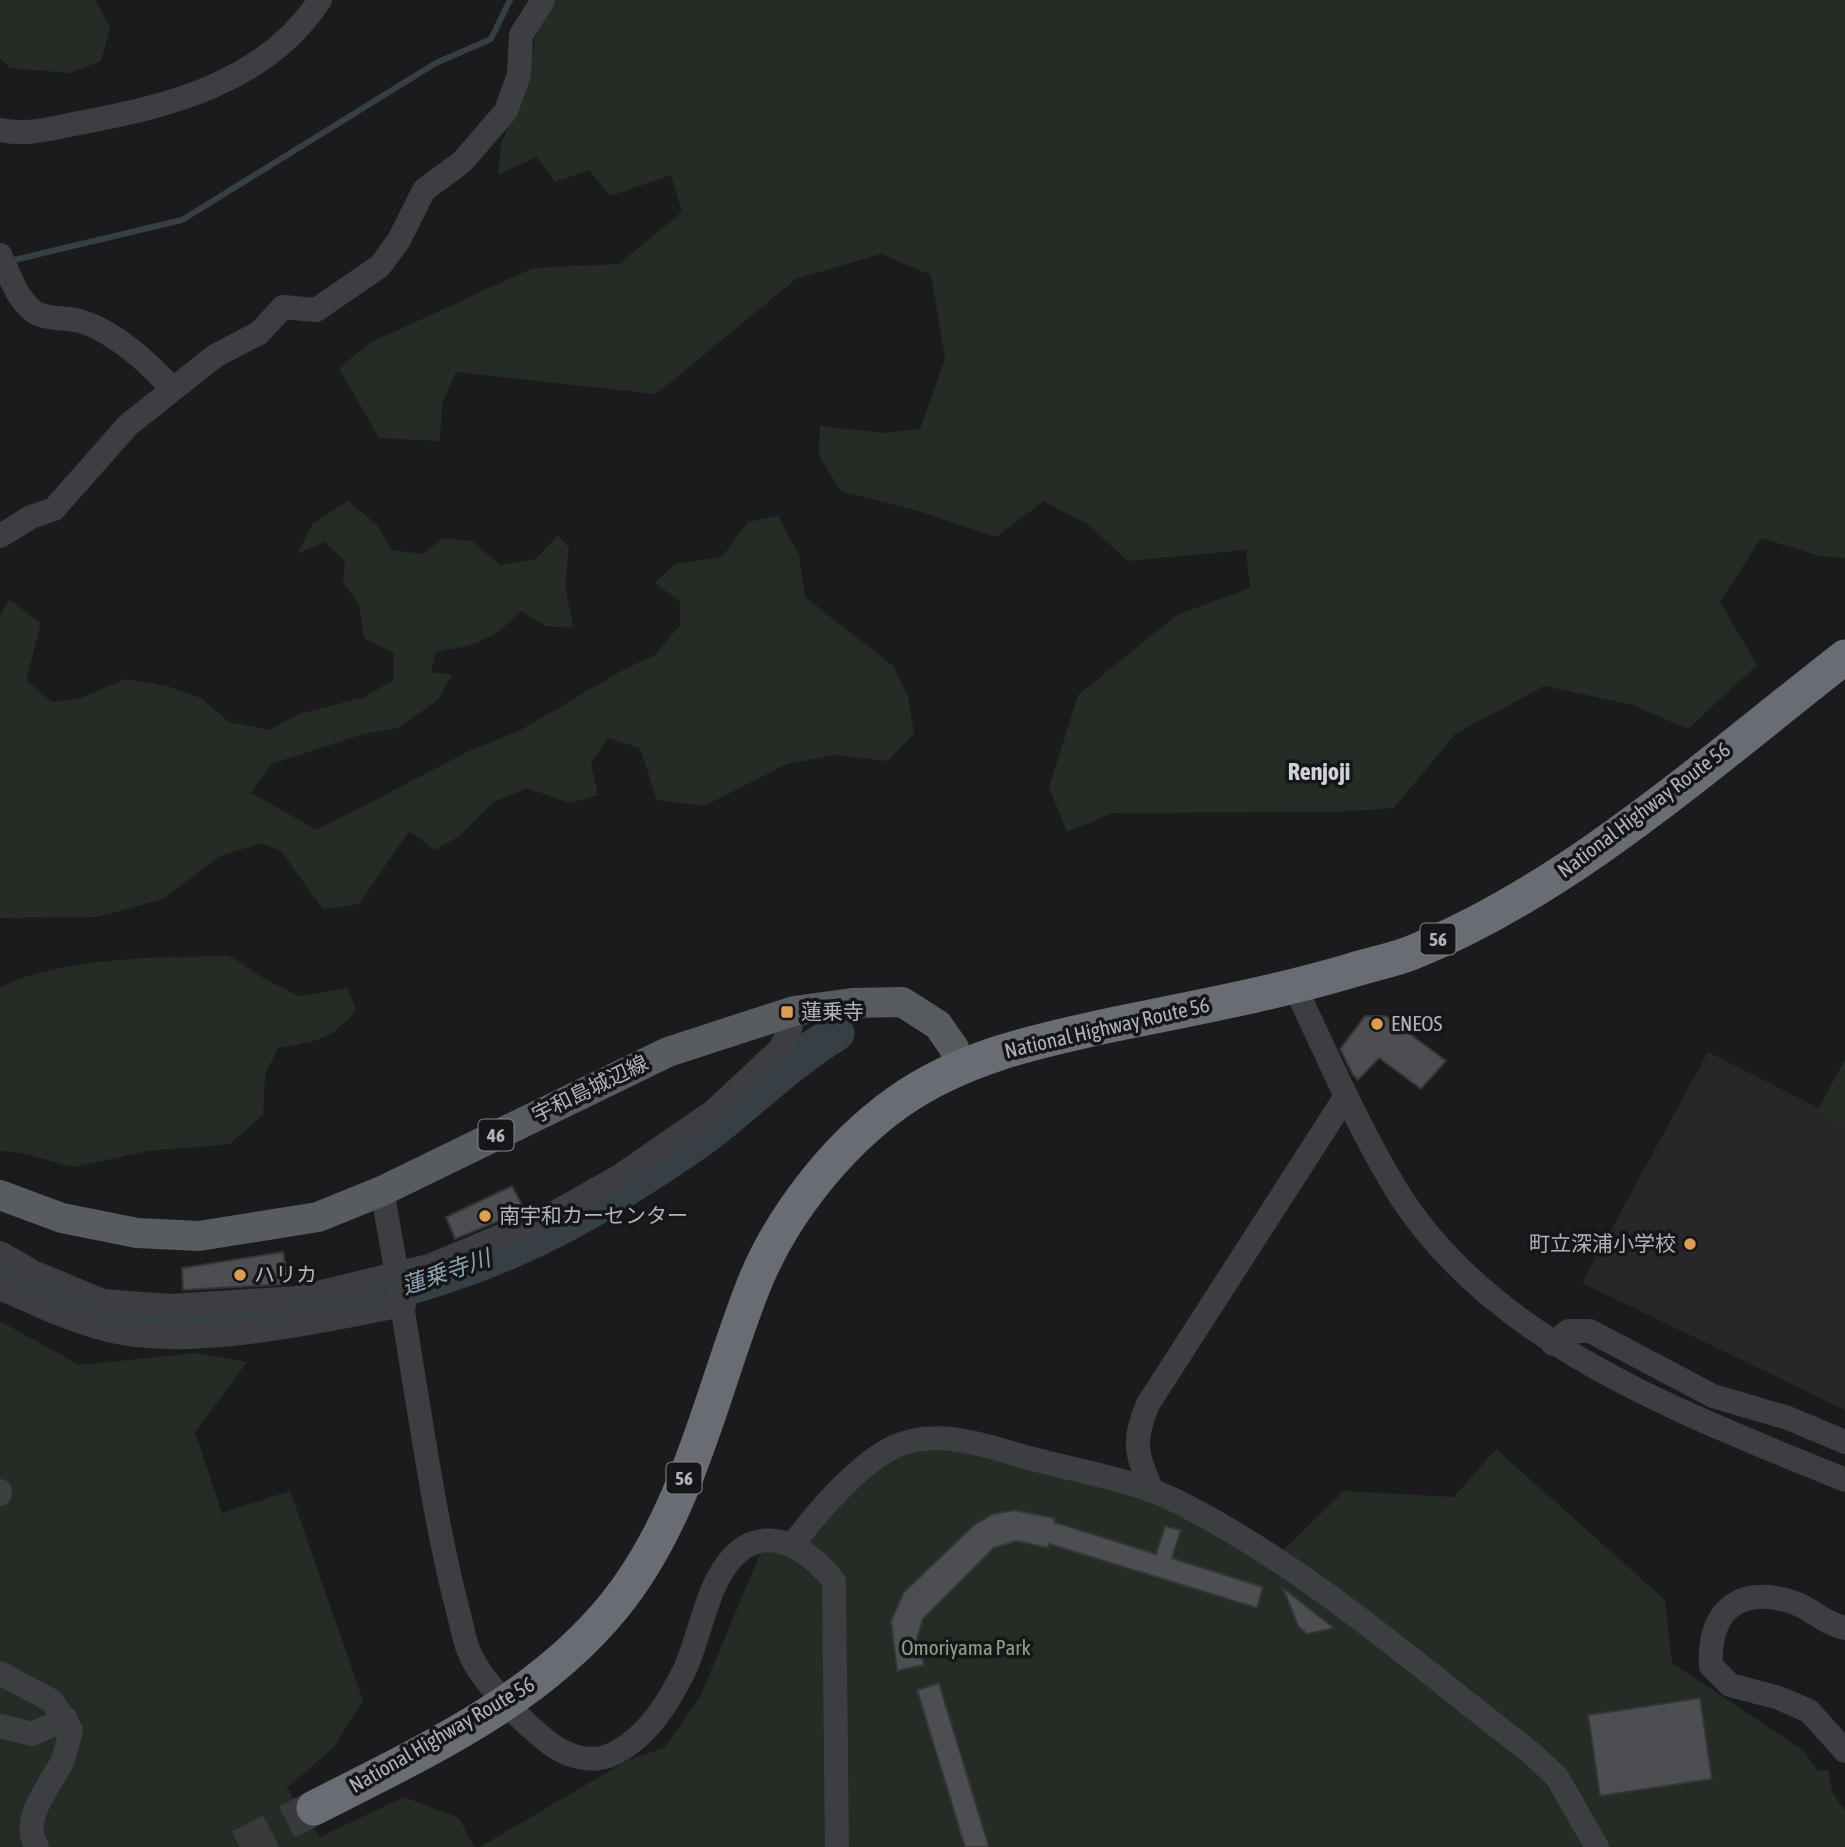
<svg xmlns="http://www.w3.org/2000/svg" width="1845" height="1847" font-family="'Asap Condensed','Noto Sans JP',sans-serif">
  <rect width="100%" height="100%" fill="#1b1b1d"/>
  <path fill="#272729" d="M 1708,1052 L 1845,1121 L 1845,1410 L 1582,1283 Z"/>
  <g fill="#252c25">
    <path d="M 0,0 L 95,0 L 110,27 L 101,61 L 70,73 L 10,68 L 0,58 Z"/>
    <path d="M 555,0 L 1845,0 L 1845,558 L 1820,556 L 1761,538 L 1720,602 L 1757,665 L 1688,729 L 1633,705 L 1544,686 L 1455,734 L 1394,808 L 1336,812 L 1113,813 L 1067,832 L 1049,787 L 1078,695 L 1177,615 L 1250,588 L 1246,550 L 1128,561 L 1088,525 L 1044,501 L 996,537 L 922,512 L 841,491 L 819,456 L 820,426 L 884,433 L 920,429 L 945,359 L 931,275 L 881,254 L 796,279 L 656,394 L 456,372 L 442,404 L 440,441 L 379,438 L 339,368 L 370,343 L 533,268 L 619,264 L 682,212 L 671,175 L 610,196 L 589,170 L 555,182 L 537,157 L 498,175 L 501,144 L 527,84 L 538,21 Z"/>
    <path d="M 348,501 L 377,525 L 392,550 L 423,554 L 443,538 L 472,541 L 500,565 L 536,559 L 558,535 L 569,548 L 565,585 L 573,627 L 545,626 L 521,611 C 493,639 475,647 436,651 L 431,672 L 452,675 L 438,700 L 398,728 L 364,734 L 271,764 L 251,793 L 317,830 L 471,750 L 521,730 L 621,671 L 655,655 L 680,625 L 680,602 L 655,583 L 675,564 L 722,557 L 748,522 L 778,516 L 799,555 L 805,597 L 893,666 L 908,697 L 914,733 L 888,761 L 835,755 L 787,764 L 704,806 L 657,800 L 640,748 L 608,738 L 591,763 L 598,795 L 570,803 L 527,788 L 492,803 L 458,837 L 435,850 L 409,831 L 359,904 L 323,909 L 281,851 L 262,843 L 220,856 L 163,899 L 97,917 L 0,918 L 0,616 L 9,600 L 41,623 L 26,680 L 52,702 L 78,699 L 126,679 L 167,686 L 201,698 L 229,722 L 270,730 L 299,714 L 365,697 L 393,680 L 394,654 L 364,638 L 359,604 L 343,583 L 345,561 L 324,542 L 297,554 L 313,523 Z"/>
    <path d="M 230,956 L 263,978 L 299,996 L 348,988 L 356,1010 C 332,1040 316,1042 278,1048 L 265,1075 L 263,1115 L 230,1144 L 148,1151 L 73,1167 L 22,1153 L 0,1151 L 0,987 C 62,957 161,957 230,956 Z"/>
    <path d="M 1845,1059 L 1845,1128 L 1817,1112 Z"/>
    <path d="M 0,1321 L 79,1365 L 197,1353 L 247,1362 L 195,1432 L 222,1513 L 290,1491 L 363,1700 L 334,1747 L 287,1788 L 320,1837 L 404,1797 L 459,1818 L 474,1847 L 0,1847 Z"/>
    <path d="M 936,1437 L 1152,1491 L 1274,1559 L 1344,1491 L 1454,1497 L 1496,1449 L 1665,1600 L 1672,1663 L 1803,1750 L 1818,1771 L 1828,1770 L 1832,1792 L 1845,1811 L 1845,1847 L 480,1847 L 628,1760 L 664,1748 L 700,1697 L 760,1554 L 793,1544 L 844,1488 Z"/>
  </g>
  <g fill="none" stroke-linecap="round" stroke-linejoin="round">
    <path stroke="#363f44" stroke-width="6" d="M 10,261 L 182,220 L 436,63 L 491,39 L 510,0"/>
    <path stroke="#363f44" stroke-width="37" d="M 0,1272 C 27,1287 82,1314 112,1319 C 148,1324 183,1321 218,1319 C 361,1310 503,1268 623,1190 C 654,1170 687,1150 716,1127 C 756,1095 792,1060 836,1033"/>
  </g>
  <g fill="#4d4e51" stroke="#353538" stroke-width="2">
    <path d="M 1365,1016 L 1386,1016 L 1446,1061 L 1421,1089 L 1379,1058 L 1358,1080 L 1353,1075 L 1340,1049 Z"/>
    <path d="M 512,1186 L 525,1210 L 455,1239 L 446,1217 Z"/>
    <path d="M 283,1252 L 289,1284 L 183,1290 L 182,1268 Z"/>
    <path d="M 1014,1510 L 1055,1518 L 1054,1522 L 1156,1554 L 1165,1526 L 1181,1530 L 1172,1558 L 1263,1587 L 1257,1608 L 1049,1544 L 1048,1548 L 1017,1541 L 994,1548 L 923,1619 L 917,1639 L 924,1665 L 897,1671 L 891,1621 L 904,1592 L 974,1525 L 993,1514 Z"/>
    <path d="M 1283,1588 L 1334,1628 L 1307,1634 L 1298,1626 Z"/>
    <path d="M 939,1683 L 989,1847 L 965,1847 L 917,1690 Z"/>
    <path d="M 1700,1698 L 1712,1779 L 1600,1796 L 1588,1715 Z"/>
  </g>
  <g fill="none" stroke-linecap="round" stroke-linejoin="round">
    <path stroke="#393a3c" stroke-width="35" stroke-dasharray="35 18" stroke-linecap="butt" d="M 240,1847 L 314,1808"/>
    <g stroke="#3c3e41" stroke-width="24">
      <path d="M 0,130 C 26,136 53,128 79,123 C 171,106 266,82 320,0"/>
      <path d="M 0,255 C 9,273 16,298 33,311 C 44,320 66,317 80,321 C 116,332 147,362 172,388"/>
      <path d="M 0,536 L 31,517 L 54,509 L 128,425 L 215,356 L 259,333 L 283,307 L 316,310 L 380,266 L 399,240 L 424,190 L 462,162 L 506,111 L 519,75 L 521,35 L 543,0"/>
      <path d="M 1295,987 C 1327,1055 1358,1127 1397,1191 C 1493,1345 1686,1414 1845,1480"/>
      <path d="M 382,1191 C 402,1296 416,1400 435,1505 C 442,1543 450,1581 460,1619 C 463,1630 465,1644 470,1654 C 483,1683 519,1718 543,1738 C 562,1755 591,1766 615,1753 C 648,1736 669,1702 685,1669 C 696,1644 702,1615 713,1589 C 743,1520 793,1531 834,1581 L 837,1847"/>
      <path d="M 0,1253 L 33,1272 L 103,1301 L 170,1306 L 297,1298 L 429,1266 L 549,1216 L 618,1177 L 715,1110 L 780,1049 L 790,1030 L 794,1011"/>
      <path d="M 0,1288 C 34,1303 67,1319 104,1329 C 190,1352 317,1321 404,1305"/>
      <path d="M 1553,1344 L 1568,1331 L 1590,1331 L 1713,1396 L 1788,1418 L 1845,1442"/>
      <path d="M 0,1491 L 0,1494"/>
      <path d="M 1152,1491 C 1136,1452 1132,1443 1148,1404 L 1346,1096"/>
      <path d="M 793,1544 C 817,1512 860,1462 896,1446 C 937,1428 984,1445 1025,1457 C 1076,1471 1134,1479 1182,1504 C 1308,1568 1418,1666 1530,1752 L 1557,1777 L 1597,1847"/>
      <path d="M 1845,1628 C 1822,1623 1812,1608 1792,1602 C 1739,1585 1708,1611 1711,1666 L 1730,1685 L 1779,1698 L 1809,1711 L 1845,1751"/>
      <path d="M 0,1673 L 52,1701 L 71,1730 C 68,1741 66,1752 62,1762 C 50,1786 19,1820 37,1847"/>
      <path d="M 0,1726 L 32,1734 L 66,1719"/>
    </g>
    <path stroke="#585b60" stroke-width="30" d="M 0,1195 L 62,1218 L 137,1233 L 199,1236 L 318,1217 L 382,1191 L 668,1052 L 794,1011 L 852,1003 L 902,1002 L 938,1025 L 954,1048 L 959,1066"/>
    <path stroke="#696c72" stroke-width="35" d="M 314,1808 C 421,1753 536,1702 614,1606 C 687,1516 710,1398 751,1292 C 778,1220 835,1147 898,1102 C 960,1058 1033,1042 1106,1026 C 1189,1009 1272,994 1353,970 C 1372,964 1393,960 1411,953 C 1570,889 1711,761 1845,657"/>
  </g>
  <g fill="#de9e52" stroke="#161618" stroke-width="2.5">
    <rect x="780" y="1005" width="14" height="14" rx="3.5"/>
    <circle cx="1377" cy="1024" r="7"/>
    <circle cx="485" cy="1216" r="7"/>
    <circle cx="1690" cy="1244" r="7"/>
    <circle cx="240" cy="1275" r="7"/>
  </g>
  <g text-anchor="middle" stroke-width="7" stroke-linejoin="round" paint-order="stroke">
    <g fill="#161618" stroke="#818589" stroke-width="2">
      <rect x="1420.5" y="923.5" width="35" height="31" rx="5"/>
      <rect x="478.5" y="1119.5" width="35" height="31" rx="5"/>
      <rect x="666.5" y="1462.5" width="35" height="31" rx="5"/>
    </g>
    <g font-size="19" font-weight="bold" fill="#afb4ba">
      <text x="1438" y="946">56</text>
      <text x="496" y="1142">46</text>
      <text x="684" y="1485">56</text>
    </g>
    <g font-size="21" fill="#afb4ba" stroke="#161618">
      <text transform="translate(1644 810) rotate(-37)" y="7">National Highway Route 56</text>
      <text transform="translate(1107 1028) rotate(-13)" y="7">National Highway Route 56</text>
      <text transform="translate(590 1089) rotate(-26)" y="7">宇和島城辺線</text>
      <text transform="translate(442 1735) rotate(-30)" y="7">National Highway Route 56</text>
    </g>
    <g font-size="21" fill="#afb4ba" stroke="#161618" text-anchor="start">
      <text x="801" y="1019">蓮乗寺</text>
      <text x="1391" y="1031">ENEOS</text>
      <text x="499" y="1223">南宇和カーセンター</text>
      <text x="1676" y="1251" text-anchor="end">町立深浦小学校</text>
      <text x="254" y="1282">ハリカ</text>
    </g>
    <g font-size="21" fill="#8aa388" stroke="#161618">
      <text x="966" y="1655">Omoriyama Park</text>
    </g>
    <g font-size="23" font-style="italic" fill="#8ba3b1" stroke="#161618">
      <text transform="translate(446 1272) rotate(-19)" y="8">蓮乗寺川</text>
    </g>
    <g font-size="24" font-weight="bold" fill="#cfd2d7" stroke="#161618">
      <text x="1319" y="780">Renjoji</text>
    </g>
  </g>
</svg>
